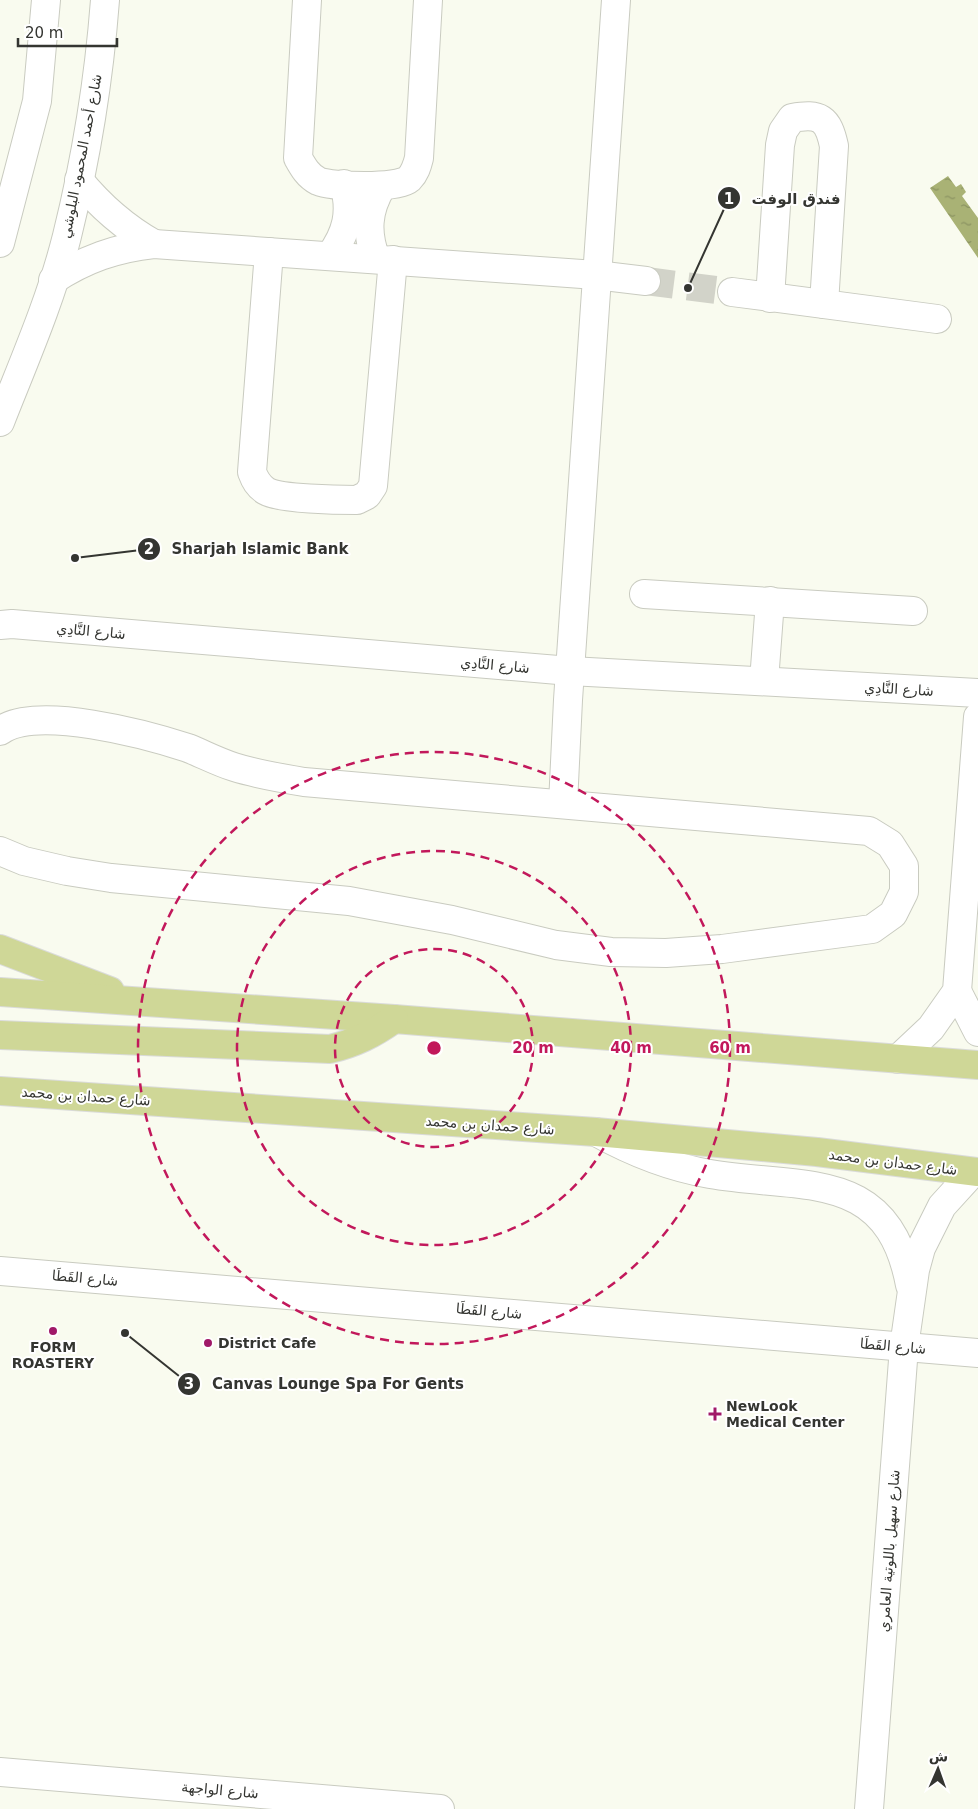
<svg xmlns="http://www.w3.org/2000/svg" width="978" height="1809" font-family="'DejaVu Sans',Vazirmatn,sans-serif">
  <defs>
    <pattern id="water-ripples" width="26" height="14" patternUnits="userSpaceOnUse" patternTransform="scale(1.25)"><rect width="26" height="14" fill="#a9b275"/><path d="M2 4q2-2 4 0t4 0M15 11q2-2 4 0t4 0" fill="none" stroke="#8a9261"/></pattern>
  </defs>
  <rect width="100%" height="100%" fill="#f9fbef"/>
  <path fill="url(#water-ripples)" d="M 948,176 L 956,187 L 961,184 L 966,192 L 962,196 L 978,218 L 978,258 L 930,188 Z"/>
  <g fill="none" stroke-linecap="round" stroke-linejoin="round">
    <path stroke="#d2d3c9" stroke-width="28" stroke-dasharray="28 14" stroke-linecap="butt" d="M 646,281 L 732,292"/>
    <g stroke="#c9cbc0" stroke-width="30">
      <g id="minor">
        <path d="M 307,0 L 298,158 C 303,167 308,176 318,181 C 332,187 398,189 409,179 C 415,173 417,166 419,158 L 428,0"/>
        <path d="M 79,180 C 101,207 124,227 154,244"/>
        <path d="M 0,243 L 37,101 L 46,0"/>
        <path d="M 269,252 L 252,472 C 255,480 258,486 266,491 C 279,499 339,500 357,500 L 367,495 L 373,486 L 393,260"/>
        <path d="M 330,256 C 347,233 352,212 344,184"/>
        <path d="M 376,259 C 366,233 367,211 382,186"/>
        <path d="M 53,280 C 85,259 116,248 154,244 L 596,275 L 646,281"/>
        <path d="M 732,292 L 937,319"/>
        <path d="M 770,298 L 780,145 L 783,131 L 792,118 C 820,113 828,118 834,146 L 824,304"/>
        <path d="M 0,422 C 24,361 51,300 67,236 C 86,159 99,79 105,0"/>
        <path d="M 644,594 L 913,611"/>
        <path d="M 0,625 L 12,624 L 570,671 L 978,693"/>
        <path d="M 764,681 L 770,601"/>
        <path d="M 0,731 C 35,704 148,735 188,748 C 203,754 218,762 234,767 C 256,774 280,778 304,782 L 869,831 L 890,844 L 904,866 L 904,892 L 893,914 L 872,929 L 722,949 L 666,953 L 611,952 L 556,945 L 452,920 L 349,901 L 111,878 L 67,871 L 24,861 L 0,851"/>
        <path d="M 563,804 L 568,700 L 616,0"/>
        <path d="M 957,991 L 978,1032"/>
        <path d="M 898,1059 L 931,1028 L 957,991 L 978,717"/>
        <path d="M 596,1132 C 632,1152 669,1167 710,1174 C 802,1190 888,1167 910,1285"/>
        <path d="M 0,1271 L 978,1353"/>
        <path d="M 0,1772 L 440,1809"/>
        <path d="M 869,1809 L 904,1347 L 915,1270 L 921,1248 L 942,1206 L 973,1172"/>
      </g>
    </g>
    <g stroke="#dadbda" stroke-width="30">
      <g id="major">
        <path d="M 0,949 L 110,991"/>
        <path d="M 0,992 L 394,1019 L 978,1065"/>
        <path d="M 0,1035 L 330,1049 C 355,1043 373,1034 394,1019"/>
        <path d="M 0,1091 L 596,1132 L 817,1152 L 978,1172"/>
      </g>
    </g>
    <use href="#minor" stroke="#fff" stroke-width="28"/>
    <use href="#major" stroke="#cfd797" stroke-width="28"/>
  </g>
  <g fill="none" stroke="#c2185b" stroke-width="2.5" stroke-dasharray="9 6">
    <circle cx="434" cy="1048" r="99"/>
    <circle cx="434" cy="1048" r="197"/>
    <circle cx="434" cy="1048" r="296"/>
  </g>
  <g fill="#a01968" stroke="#fff" stroke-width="2">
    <circle cx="53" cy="1331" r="5"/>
    <circle cx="208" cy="1343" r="5"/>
    <path d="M712.5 1406.5h5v5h5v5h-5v5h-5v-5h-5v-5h5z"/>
  </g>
  <g text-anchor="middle" stroke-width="4" stroke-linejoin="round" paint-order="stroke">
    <g font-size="14" fill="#343531" stroke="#fff">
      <text transform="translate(81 156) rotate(-79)" y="5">شارع أحمد المحمود البلوشي</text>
      <text transform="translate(91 631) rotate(5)" y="5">شارع النَّادِي</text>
      <text transform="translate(495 665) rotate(5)" y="5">شارع النَّادِي</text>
      <text transform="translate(899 689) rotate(3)" y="5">شارع النَّادِي</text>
      <text transform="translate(86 1096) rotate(4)" y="5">شارع حمدان بن محمد</text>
      <text transform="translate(490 1125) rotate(4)" y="5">شارع حمدان بن محمد</text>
      <text transform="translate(893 1162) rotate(7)" y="5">شارع حمدان بن محمد</text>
      <text transform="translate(85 1278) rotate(5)" y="5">شارع القَطَا</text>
      <text transform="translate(489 1311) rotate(5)" y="5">شارع القَطَا</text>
      <text transform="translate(893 1346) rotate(5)" y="5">شارع القَطَا</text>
      <text transform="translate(889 1551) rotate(-86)" y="5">شارع سهيل باللوتية العامري</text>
      <text transform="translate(220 1790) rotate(5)" y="5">شارع الواجهة</text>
    </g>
    <g font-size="14" font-weight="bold" fill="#343531" stroke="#fff" text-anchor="start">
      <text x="218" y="1348">District Cafe</text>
      <text x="53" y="1352" text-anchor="middle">FORM<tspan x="53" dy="16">ROASTERY</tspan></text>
      <text x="726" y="1411">NewLook<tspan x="726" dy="16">Medical Center</tspan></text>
    </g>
  </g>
  <circle cx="434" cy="1048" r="8" fill="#c2185b" stroke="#fff" stroke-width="2.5"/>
  <g font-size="15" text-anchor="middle" font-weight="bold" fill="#c2185b" stroke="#fff" stroke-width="4" stroke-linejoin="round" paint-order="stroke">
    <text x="533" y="1053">20 m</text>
    <text x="631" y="1053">40 m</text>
    <text x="730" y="1053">60 m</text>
  </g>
  <path fill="none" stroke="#343531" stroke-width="2" d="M688 288L729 198M75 558L149 549M125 1333L189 1384"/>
  <g fill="#343531" stroke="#fff" stroke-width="2">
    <circle cx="688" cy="288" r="5"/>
    <circle cx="75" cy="558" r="5"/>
    <circle cx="125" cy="1333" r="5"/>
    <circle cx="729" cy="198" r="12"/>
    <circle cx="149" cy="549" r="12"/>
    <circle cx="189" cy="1384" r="12"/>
  </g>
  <g font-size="15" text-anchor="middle" font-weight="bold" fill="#fff">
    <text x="729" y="204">1</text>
    <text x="149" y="554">2</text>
    <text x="189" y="1389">3</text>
  </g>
  <g font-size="15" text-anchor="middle" font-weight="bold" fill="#343531" stroke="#fff" stroke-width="4" stroke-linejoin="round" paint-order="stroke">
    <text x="796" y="204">فندق الوفت</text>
    <text x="260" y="554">Sharjah Islamic Bank</text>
    <text x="338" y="1389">Canvas Lounge Spa For Gents</text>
  </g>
  <g transform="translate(938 1769) rotate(2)" stroke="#ffffff" stroke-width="4" paint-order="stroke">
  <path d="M0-4L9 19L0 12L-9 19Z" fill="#343531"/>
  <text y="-8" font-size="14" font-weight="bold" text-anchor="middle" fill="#343531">ش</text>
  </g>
  <path d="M18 38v8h99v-8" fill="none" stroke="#343531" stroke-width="2.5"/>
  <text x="25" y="38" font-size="15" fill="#343531" stroke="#ffffff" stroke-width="4" paint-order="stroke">20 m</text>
</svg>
